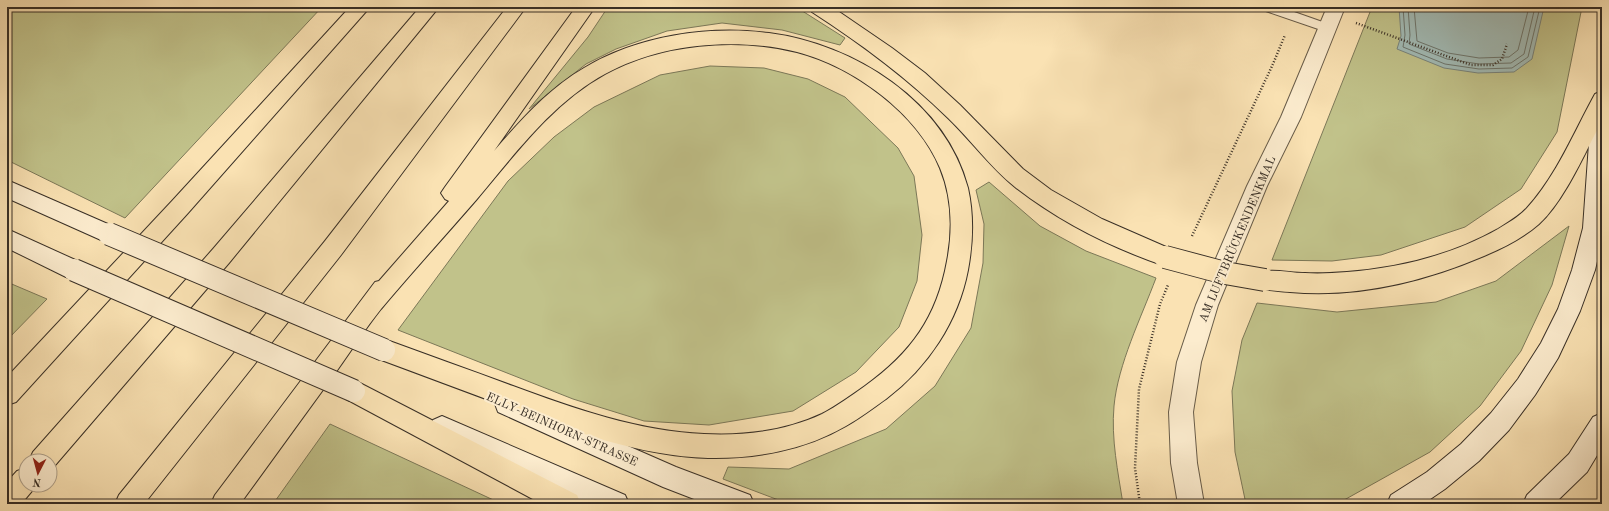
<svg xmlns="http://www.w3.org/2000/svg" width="1609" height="511" font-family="'Old Standard TT',serif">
  <rect width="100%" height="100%" fill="#fae2b3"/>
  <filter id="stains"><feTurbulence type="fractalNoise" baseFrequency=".005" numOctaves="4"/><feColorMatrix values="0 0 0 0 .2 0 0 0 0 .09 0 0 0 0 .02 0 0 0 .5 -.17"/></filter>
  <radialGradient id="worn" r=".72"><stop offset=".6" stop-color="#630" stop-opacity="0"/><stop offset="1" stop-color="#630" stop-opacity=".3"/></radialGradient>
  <g fill="#c1c28a" stroke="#7c7858">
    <path d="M 7,7 L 322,7 L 125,218 L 7,160 Z"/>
    <path d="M 608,7 L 796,7 L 845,38 L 840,45 L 782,30 L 722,23 L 667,31 L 616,49 L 586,64 L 529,109 L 588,37 Z"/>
    <path d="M 1372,7 L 1582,7 L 1557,132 L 1521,189 L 1465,227 L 1381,255 L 1332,261 L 1272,260 Z"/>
    <path d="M 710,66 L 764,68 L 808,79 L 845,97 L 898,148 L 914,176 L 922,235 L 917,281 L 899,327 L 856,372 L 793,411 L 709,425 L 644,421 L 573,399 L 398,330 L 508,181 L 554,137 L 594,107 L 660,75 Z"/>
    <path d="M 989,182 L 1040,226 L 1086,251 L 1156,278 C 1141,318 1118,364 1114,406 C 1111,439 1118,472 1123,504 L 789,504 L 723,479 L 728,467 L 789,469 L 886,429 L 935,386 L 971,328 L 983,263 L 984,224 L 976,190 Z"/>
    <path d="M 1569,226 L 1552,285 L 1521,351 L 1480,406 L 1430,452 L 1337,504 L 1246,504 L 1235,452 L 1232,391 L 1242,340 L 1257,303 L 1337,312 L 1436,302 L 1496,281 Z"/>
    <path d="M 7,282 L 47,299 L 7,340 Z"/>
    <path d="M 330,424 L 502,504 L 273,504 Z"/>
  </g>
  <path fill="#a2bcb7" stroke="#78847d" d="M 1399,7 L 1544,7 L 1532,59 L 1514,72 L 1478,73 L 1444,68 L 1397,49 L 1401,36 Z"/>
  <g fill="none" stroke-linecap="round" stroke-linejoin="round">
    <g stroke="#6d766e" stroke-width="1">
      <path d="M 1403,7 L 1405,35 L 1403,47 L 1445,64 L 1479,69 L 1512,68 L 1528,57 L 1540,7"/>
      <path d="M 1408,7 L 1410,35 L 1409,44 L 1447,59 L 1479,64 L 1511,63 L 1524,54 L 1535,7"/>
      <path d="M 1414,7 L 1417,41 L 1448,53 L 1479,58 L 1509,57 L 1518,50 L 1529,7"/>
    </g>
    <g stroke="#685c49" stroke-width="2">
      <path id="lane" d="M 1261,7 L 1280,7 L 1331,25 L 1333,28 L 1331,31 L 1327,32 L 1263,10 Z"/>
    </g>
    <g stroke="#685c49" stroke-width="2">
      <path id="street" d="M 1327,7 L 1345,7 L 1301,117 L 1267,186 L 1218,305 L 1201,362 L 1193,412 L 1197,463 L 1204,504 L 1178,504 L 1171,463 L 1169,412 L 1177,362 L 1196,305 L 1247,186 L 1281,117 Z"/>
    </g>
    <g stroke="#382f26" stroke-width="2">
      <g id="secondary">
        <path d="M 1602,93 L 1602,240 L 1595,270 L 1580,311 L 1558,358 L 1535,395 L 1509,430 L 1479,461 L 1445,489 L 1423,504 L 1387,504 L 1391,495 L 1427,472 L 1461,444 L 1491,413 L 1518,379 L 1541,343 L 1558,309 L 1572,270 L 1583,228 L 1592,101 L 1595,96 Z"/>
        <path d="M 7,180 L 117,228 L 120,234 L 117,240 L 109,243 L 101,240 L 7,198 Z"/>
        <path d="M 7,229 L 82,263 L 85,270 L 82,277 L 74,280 L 66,277 L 7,248 Z"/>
        <path d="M 507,393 L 676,467 L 750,495 L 754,504 L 707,504 L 663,487 L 498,412 L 495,404 L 498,396 Z"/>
        <path d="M 1602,413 L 1602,447 L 1587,472 L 1554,504 L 1523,504 L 1527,495 L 1569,454 L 1593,417 Z"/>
        <path d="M 442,416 L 625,495 L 629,504 L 586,504 L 433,436 L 430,428 L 433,420 Z"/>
      </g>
    </g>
    <g stroke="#382f26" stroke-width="2">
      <g id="highway">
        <path d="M 350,7 L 370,7 L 188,213 L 16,402 L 7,405 L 7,377 L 172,201 Z"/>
        <path d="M 420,7 L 439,7 L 229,263 L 51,470 L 50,461 L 29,461 L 33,452 L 213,249 Z"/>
        <path d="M 507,7 L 526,7 L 341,255 L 144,504 L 115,504 L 119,495 L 325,241 Z"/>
        <path d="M 576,7 L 595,7 L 494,151 C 521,120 548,89 584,68 C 637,36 708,25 769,33 C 854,44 945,101 968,188 C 974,215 973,243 968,270 C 958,322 928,367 886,399 C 873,408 860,418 846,426 C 805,450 755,459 708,458 C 639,456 574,431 510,408 C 465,391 420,374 376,358 L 372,350 L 376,342 L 384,339 C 427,355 470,370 513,386 C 575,409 638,431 704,434 C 743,436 786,431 822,414 C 837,406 851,396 865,386 C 911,353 937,317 947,261 C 953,230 952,197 940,168 C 917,113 854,67 797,52 C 736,37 661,43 605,74 C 552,103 515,154 477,199 C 445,236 412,272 381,309 C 365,329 351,351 336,372 C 304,416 272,460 240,504 L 211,504 L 215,495 L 375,282 L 379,281 L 449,201 L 445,199 L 441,193 L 445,187 Z"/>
        <path d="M 809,7 L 832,7 L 892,48 L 925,73 L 960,105 L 1023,169 L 1051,190 L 1102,219 L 1173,250 L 1176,257 L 1173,264 L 1165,266 C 1112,248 1060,222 1015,187 C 990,167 971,140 948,118 C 906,77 860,43 812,12 Z"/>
        <path d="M 1602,91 C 1602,100 1603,110 1602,119 C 1601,125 1596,132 1593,138 C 1580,164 1561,204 1539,224 C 1523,238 1503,248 1484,256 C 1423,282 1356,298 1290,292 C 1279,291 1268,291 1257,287 L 1254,280 L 1257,273 C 1272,268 1289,273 1305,273 C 1319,274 1333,273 1347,272 C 1399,268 1452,255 1498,229 C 1508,223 1519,217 1527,208 C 1557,175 1574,132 1595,94 Z"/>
        <path d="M 354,380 L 577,495 L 581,504 L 542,504 L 346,399 L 342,391 L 346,383 Z"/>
        <path d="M 26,468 L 26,485 L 37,485 L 21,504 L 7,504 L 7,482 L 17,471 Z"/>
      </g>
    </g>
    <g stroke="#382f26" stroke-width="2.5" stroke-dasharray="1 2" stroke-linecap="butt">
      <path d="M 1356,23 L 1471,65 L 1493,65 L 1502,59 L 1507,44"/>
      <path d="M 1192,236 L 1273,64 L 1285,35"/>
      <path d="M 1140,504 L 1135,468 L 1139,389 L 1160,304 L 1168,285"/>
    </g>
    <use href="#lane" fill="#fcecce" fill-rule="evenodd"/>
    <use href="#street" fill="#fcecce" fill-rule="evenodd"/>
    <use href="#secondary" fill="#fcecce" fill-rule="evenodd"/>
    <use href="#highway" fill="#fae2b3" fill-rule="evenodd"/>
    <g stroke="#382f26" stroke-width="24" stroke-linecap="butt">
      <g id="secondary-bridge">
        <path d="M 109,234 L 384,350"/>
        <path d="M 74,270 L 354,391"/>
      </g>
    </g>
    <g stroke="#382f26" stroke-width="24" stroke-linecap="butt">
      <path id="highway-bridge" d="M 1165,257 L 1225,273 L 1265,280"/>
    </g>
    <use href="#secondary-bridge" stroke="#fcecce" stroke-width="22"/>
    <use href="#highway-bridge" stroke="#fae2b3" stroke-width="22"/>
  </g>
  <g text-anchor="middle" stroke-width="4" stroke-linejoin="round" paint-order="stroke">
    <g font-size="12" fill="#382f26" stroke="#fcecce">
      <text transform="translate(1237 239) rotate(-67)" y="4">AM LUFTBRÜCKENDENKMAL</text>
      <text transform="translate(562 429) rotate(24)" y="4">ELLY-BEINHORN-STRASSE</text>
    </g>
  </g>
  <rect width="1609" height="511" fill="none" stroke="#fae2b3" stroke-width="24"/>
  <rect x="8" y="8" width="1593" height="495" fill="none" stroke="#382f26" stroke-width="2"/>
  <rect x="12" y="12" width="1585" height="487" fill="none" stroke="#382f26"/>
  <g transform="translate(38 473) rotate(186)"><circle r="19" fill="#fcecce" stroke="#aea08b"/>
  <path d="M0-3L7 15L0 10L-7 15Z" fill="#8f2418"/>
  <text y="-6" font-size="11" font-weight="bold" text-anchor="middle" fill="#382f26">N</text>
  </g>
  <rect width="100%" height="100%" filter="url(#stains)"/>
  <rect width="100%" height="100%" fill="url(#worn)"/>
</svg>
